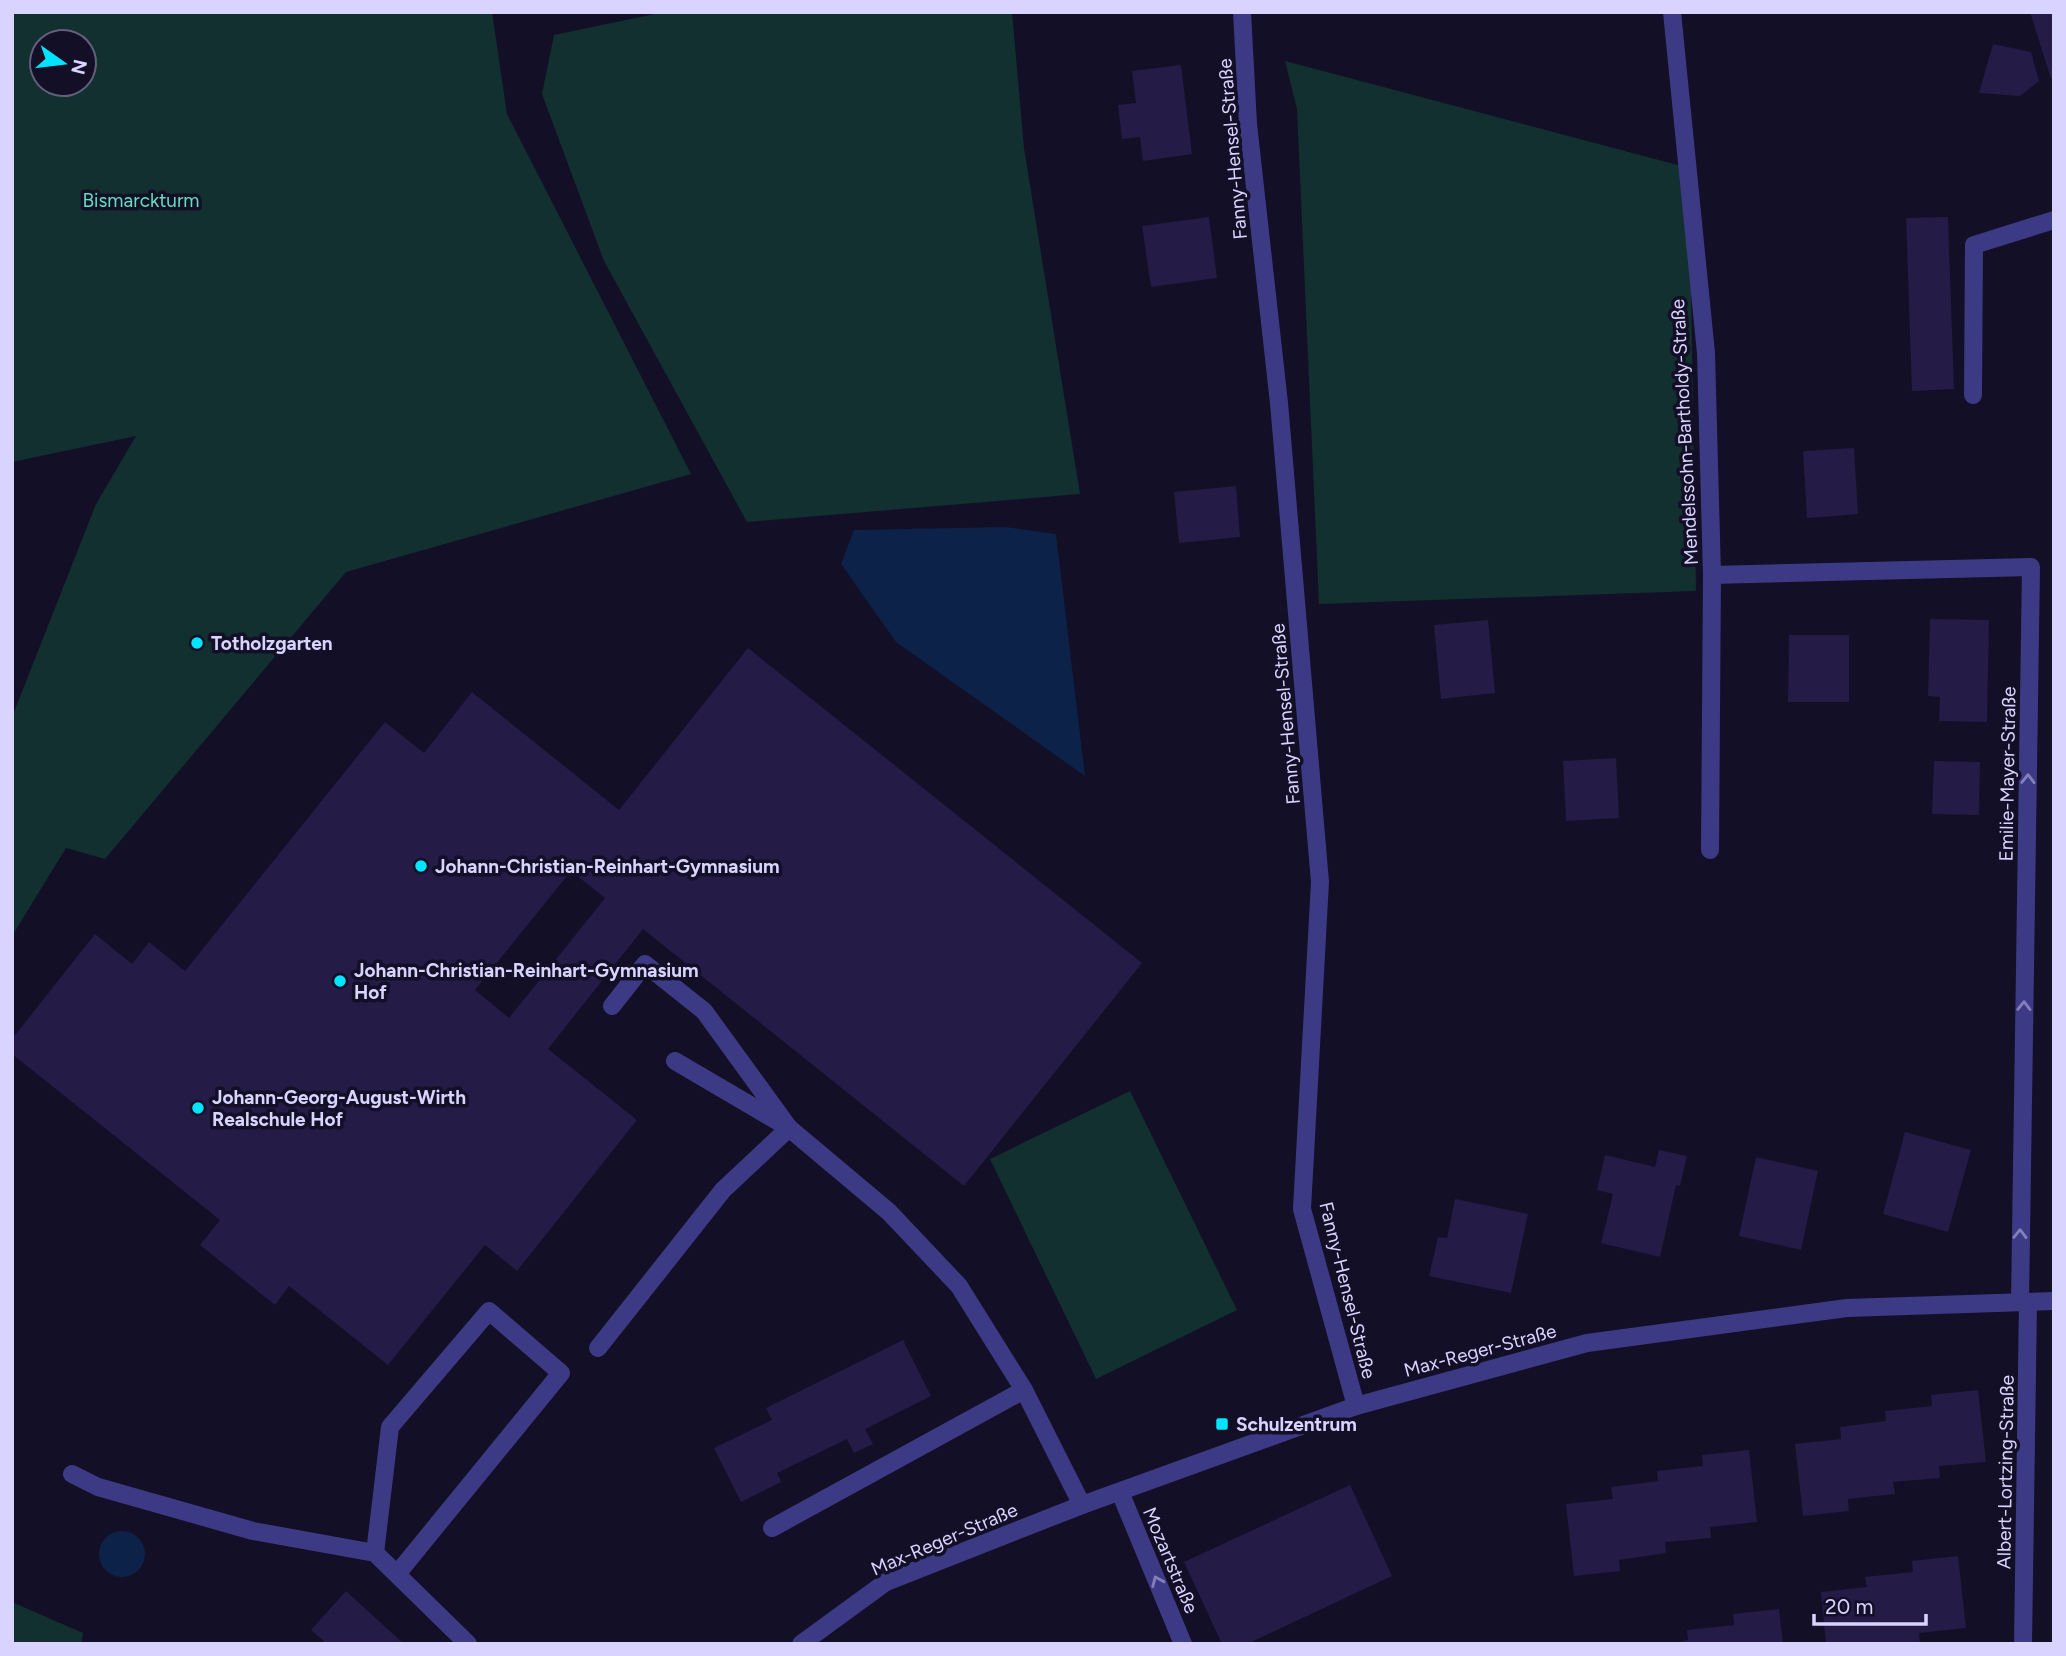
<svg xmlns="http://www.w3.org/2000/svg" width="2066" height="1656" font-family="Figtree,sans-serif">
  <rect width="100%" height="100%" fill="#130f26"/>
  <g fill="#12302f" fill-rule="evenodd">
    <path d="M 12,12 L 492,12 L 507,114 L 691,474 L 346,572 L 105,859 L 66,848 L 12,936 L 12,717 L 96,504 L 136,436 L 12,462 ZM 42,42 L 84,42 L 84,84 L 42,84 Z"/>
    <path d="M 664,12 L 1012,12 L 1024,148 L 1080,494 L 747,522 L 604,261 L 542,94 L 554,35 Z"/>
    <path d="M 1285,61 L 1689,168 L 1696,591 L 1319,604 L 1297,109 Z"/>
    <path d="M 1130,1091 L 1237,1310 L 1096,1379 L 990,1159 Z"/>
    <path d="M 12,1602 L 83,1633 L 81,1644 L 12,1644 Z"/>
  </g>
  <g fill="#0c2248">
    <path d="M 1006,527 L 1056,534 L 1085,776 L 896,642 L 841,564 L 854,530 Z"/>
    <circle cx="122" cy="1554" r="23"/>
  </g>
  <g fill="#241b47" fill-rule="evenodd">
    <path d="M 2030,12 L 2054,12 L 2054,78 L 2051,79 Z"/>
    <path d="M 1993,44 L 2031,52 L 2039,81 L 2020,96 L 1979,93 Z"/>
    <path d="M 1181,65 L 1192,154 L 1143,161 L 1140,137 L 1122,139 L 1118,105 L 1136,103 L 1132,71 Z"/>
    <path d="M 1209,217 L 1217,278 L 1151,287 L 1142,226 Z"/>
    <path d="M 1948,217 L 1954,389 L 1912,391 L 1906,218 Z"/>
    <path d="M 1854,448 L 1858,514 L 1807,518 L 1803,451 Z"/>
    <path d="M 1236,486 L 1240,537 L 1179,543 L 1174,492 Z"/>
    <path d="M 1930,619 L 1989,620 L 1987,722 L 1939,721 L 1940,697 L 1928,696 Z"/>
    <path d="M 1488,620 L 1495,693 L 1441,699 L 1434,625 Z"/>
    <path d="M 1789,635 L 1849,635 L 1849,702 L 1788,702 Z"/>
    <path d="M 748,648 L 1142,963 L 964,1186 L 643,929 L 548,1049 L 637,1120 L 517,1271 L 485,1245 L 388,1365 L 289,1286 L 275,1305 L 200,1245 L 220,1220 L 12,1054 L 12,1039 L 95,934 L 132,964 L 149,942 L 185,971 L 385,722 L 424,753 L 472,692 L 619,810 ZM 571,871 L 605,898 L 509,1018 L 475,990 Z"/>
    <path d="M 1616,758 L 1619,818 L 1566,821 L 1563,761 Z"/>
    <path d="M 1934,761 L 1980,762 L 1979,815 L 1932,814 Z"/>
    <path d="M 1905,1132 L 1971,1150 L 1948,1232 L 1883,1214 Z"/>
    <path d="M 1659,1150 L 1687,1156 L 1680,1186 L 1676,1185 L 1660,1257 L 1601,1243 L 1613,1194 L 1597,1190 L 1605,1155 L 1655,1167 Z"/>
    <path d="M 1756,1157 L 1818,1171 L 1801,1250 L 1739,1236 Z"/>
    <path d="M 1455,1199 L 1528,1214 L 1511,1293 L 1429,1276 L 1438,1237 L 1447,1238 Z"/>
    <path d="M 903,1340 L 931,1396 L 865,1429 L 873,1444 L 854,1453 L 847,1439 L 777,1473 L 781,1482 L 741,1502 L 714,1448 L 772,1420 L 766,1408 Z"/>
    <path d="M 1978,1390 L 1986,1462 L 1939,1466 L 1940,1478 L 1893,1482 L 1895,1494 L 1848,1499 L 1849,1511 L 1803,1516 L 1795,1444 L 1841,1439 L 1840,1427 L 1886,1421 L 1885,1411 L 1932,1406 L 1931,1395 Z"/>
    <path d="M 1749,1450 L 1757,1522 L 1710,1527 L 1711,1538 L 1665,1542 L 1666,1553 L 1619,1560 L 1620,1571 L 1574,1576 L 1566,1504 L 1613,1499 L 1611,1487 L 1658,1481 L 1657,1471 L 1703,1466 L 1702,1455 Z"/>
    <path d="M 1350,1485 L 1392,1576 L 1247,1644 L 1222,1644 L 1184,1562 Z"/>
    <path d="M 1958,1556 L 1966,1628 L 1919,1633 L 1920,1644 L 1826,1644 L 1821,1592 L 1867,1587 L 1865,1577 L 1913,1572 L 1912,1561 Z"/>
    <path d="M 346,1591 L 404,1644 L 322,1644 L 324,1641 L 311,1630 Z"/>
    <path d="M 1779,1609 L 1783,1644 L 1671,1644 L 1688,1640 L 1687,1630 L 1734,1625 L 1733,1614 Z"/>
  </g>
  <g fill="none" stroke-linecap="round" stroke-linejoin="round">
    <g stroke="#3d3a85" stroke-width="18">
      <path d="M 1973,395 L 1974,245 L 2054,220"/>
      <path d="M 675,1061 L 789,1128 L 889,1212 L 959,1286 L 1024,1390 L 1082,1505"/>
      <path d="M 598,1348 L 723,1190 L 789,1128 L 704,1011 L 645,964 L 612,1006"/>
      <path d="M 72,1474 L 98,1487 L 253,1531 L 375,1553 L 468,1644"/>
      <path d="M 772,1528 L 1024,1390"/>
      <path d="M 375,1553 L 390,1427 L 489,1311 L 561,1373 L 397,1574"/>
    </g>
    <g stroke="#3d3a85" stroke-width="18">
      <path d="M 1242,12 L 1248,124 L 1279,403 L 1320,882 L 1302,1209 L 1356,1406"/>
      <path d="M 1672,12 L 1706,353 L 1712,575 L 1710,850"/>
      <path d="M 1712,575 L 2031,567 L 2020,1302"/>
      <path d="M 1120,1492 L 1183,1644"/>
      <path d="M 801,1644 L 886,1582 L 1082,1505 L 1356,1406 L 1587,1343 L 1847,1308 L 2054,1301"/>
      <path d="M 2023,1644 L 2028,1302"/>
    </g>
  </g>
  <defs><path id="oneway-chevron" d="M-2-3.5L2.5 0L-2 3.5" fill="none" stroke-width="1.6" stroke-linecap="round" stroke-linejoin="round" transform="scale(1.75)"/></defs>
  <g stroke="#837fbc">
    <use href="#oneway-chevron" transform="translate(2028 779) rotate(-89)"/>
    <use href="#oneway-chevron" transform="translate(2024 1006) rotate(-89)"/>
    <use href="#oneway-chevron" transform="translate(2020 1234) rotate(-89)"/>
    <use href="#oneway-chevron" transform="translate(1157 1581) rotate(-113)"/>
  </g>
  <g fill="#00e5ff" stroke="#130f26" stroke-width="2.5">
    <circle cx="197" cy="643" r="7"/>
    <circle cx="421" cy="866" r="7"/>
    <circle cx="340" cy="981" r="7"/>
    <circle cx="198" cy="1108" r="7"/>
    <rect x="1215" y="1417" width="14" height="14" rx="3.5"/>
  </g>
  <g text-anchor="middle" stroke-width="7" stroke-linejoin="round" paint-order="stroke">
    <g font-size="19" fill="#d9d4ff" stroke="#130f26">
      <text transform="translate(1232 149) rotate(-95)" y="7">Fanny-Hensel-Straße</text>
      <text transform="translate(1684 432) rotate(-93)" y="7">Mendelssohn-Bartholdy-Straße</text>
      <text transform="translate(1285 714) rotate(-95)" y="7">Fanny-Hensel-Straße</text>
      <text transform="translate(2007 774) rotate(-89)" y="7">Emilie-Mayer-Straße</text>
      <text transform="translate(1348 1290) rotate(76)" y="7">Fanny-Hensel-Straße</text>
      <text transform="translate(1480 1350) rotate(-15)" y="7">Max-Reger-Straße</text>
      <text transform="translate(2005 1472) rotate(-89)" y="7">Albert-Lortzing-Straße</text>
      <text transform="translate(944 1539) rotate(-23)" y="7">Max-Reger-Straße</text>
      <text transform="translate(1171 1560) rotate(67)" y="7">Mozartstraße</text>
    </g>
    <g font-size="19" fill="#5fe0c0" stroke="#130f26">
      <text x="141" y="207">Bismarckturm</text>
    </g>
    <g font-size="19" font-weight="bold" fill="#d9d4ff" stroke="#130f26" text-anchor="start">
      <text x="211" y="650">Totholzgarten</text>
      <text x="435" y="873">Johann-Christian-Reinhart-Gymnasium</text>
      <text x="354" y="977">Johann-Christian-Reinhart-Gymnasium<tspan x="354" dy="22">Hof</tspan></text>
      <text x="212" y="1104">Johann-Georg-August-Wirth<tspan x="212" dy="22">Realschule Hof</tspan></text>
      <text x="1236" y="1431">Schulzentrum</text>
    </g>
  </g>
  <rect width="2066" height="1656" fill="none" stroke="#d9d4ff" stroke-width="28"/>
  <g transform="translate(63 63) rotate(104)"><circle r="33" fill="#130f26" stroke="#625e7d" stroke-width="2"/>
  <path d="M0-5L12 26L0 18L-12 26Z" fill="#00e5ff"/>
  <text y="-10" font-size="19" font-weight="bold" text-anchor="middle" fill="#d9d4ff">N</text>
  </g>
  <path d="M1814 1614v10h112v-10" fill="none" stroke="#d9d4ff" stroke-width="3.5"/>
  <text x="1825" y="1614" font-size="21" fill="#d9d4ff" stroke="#130f26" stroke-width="5" paint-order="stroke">20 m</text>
</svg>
